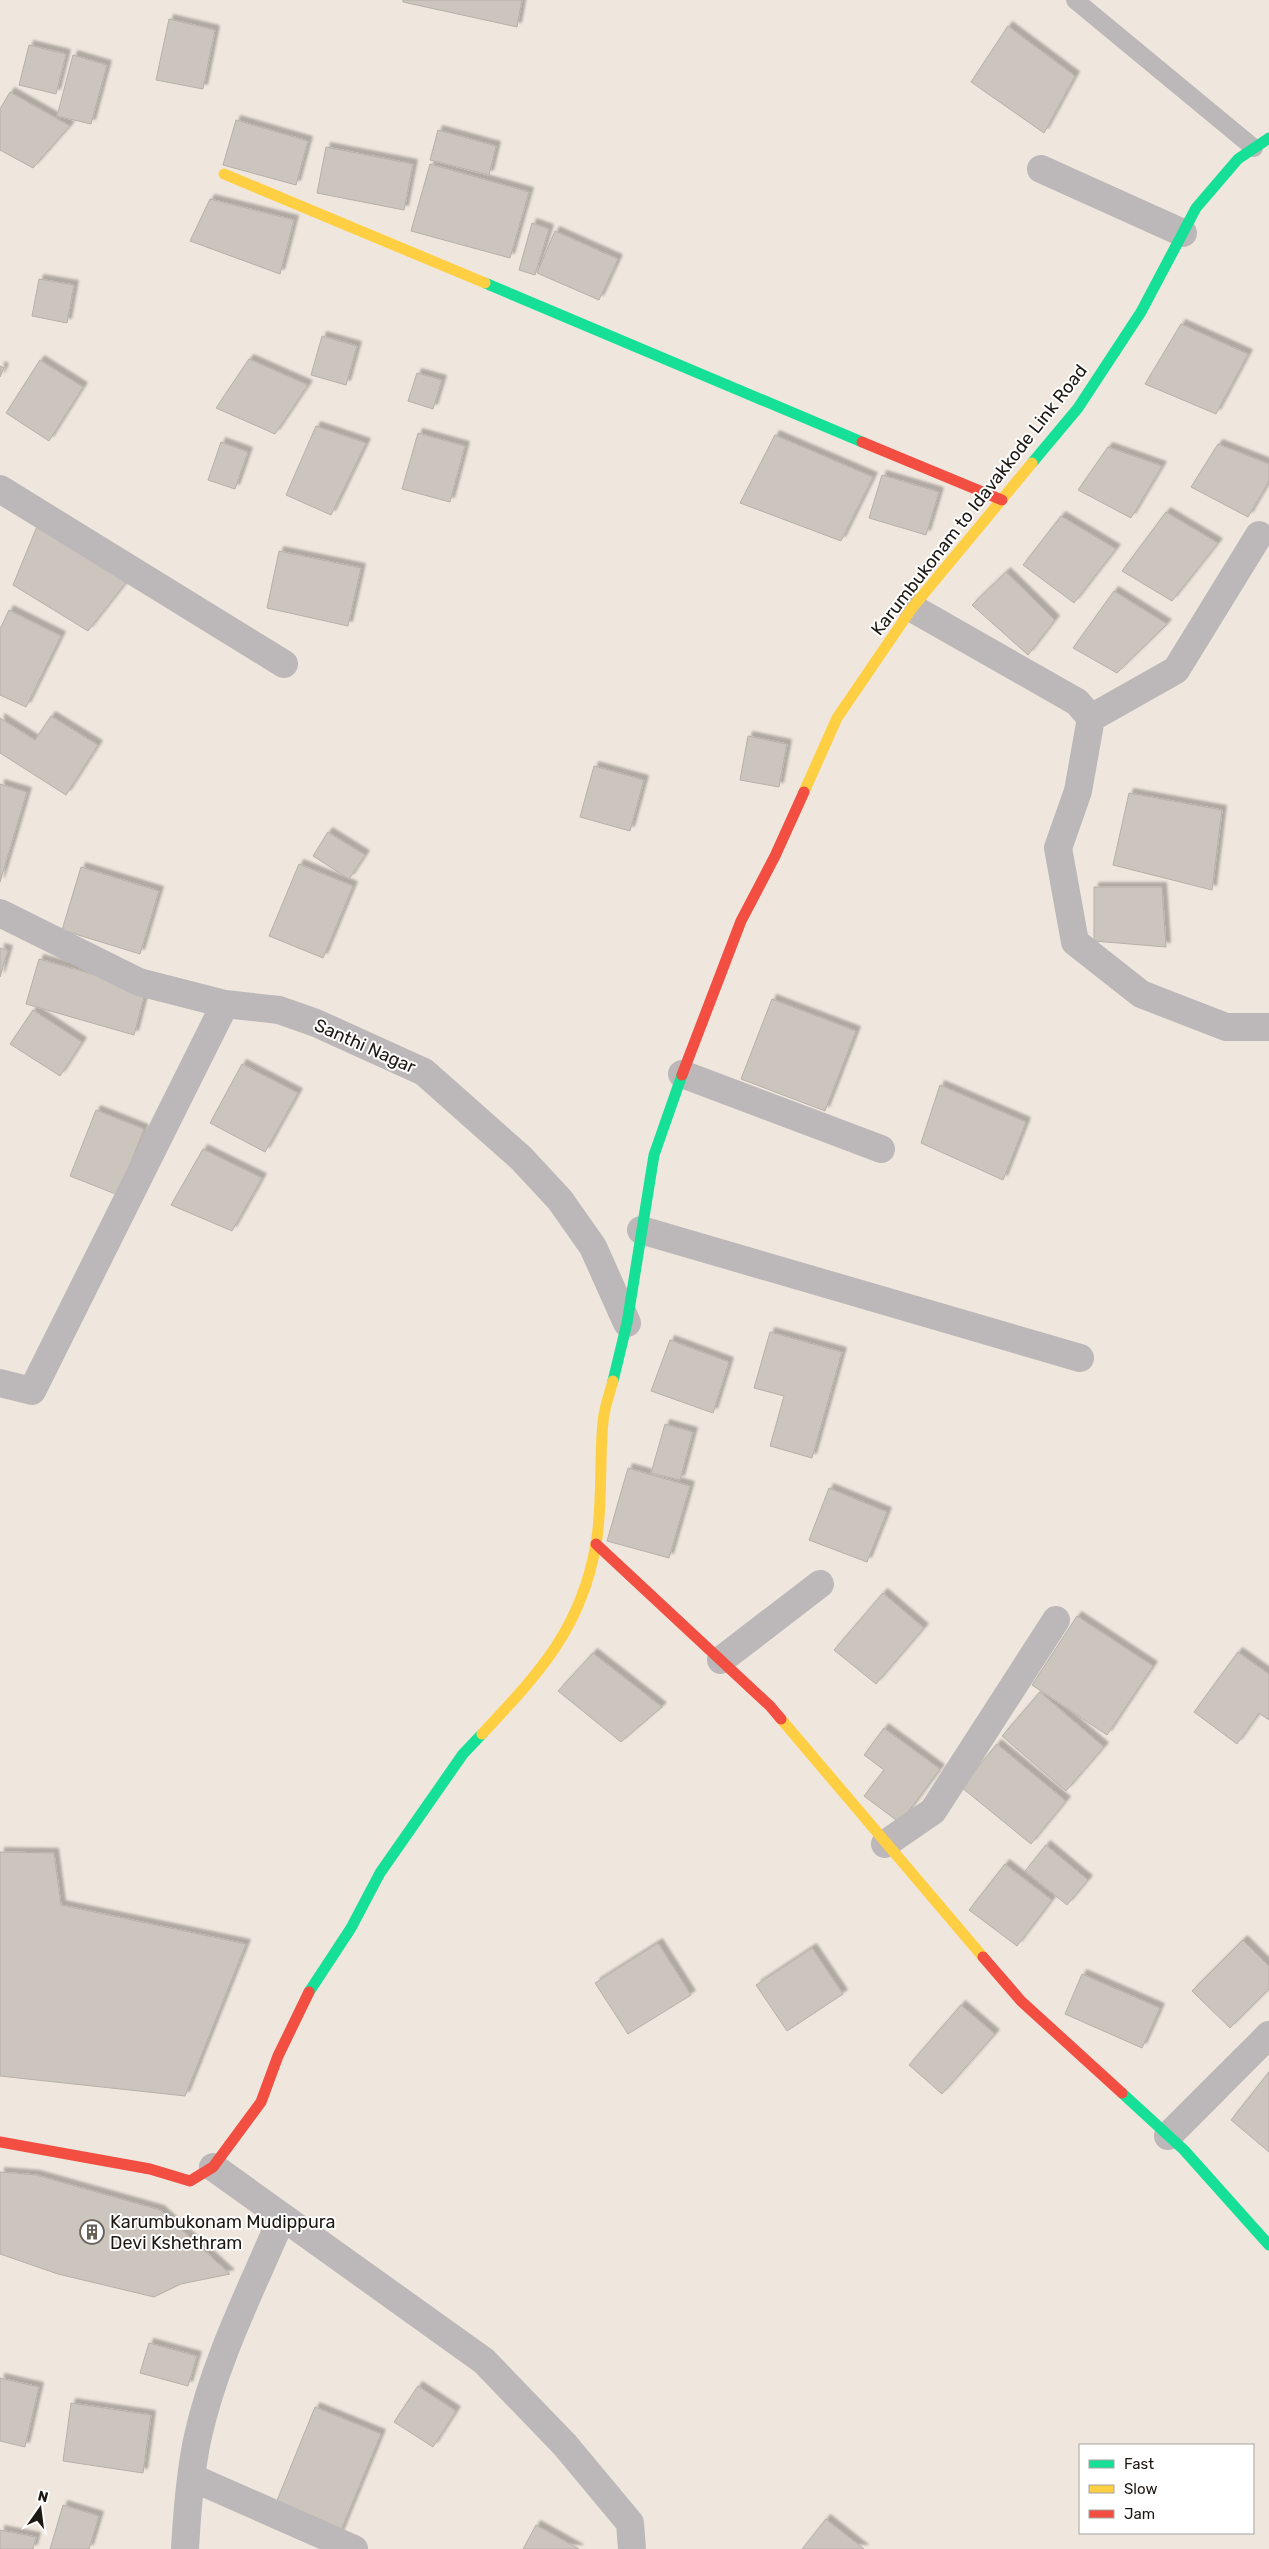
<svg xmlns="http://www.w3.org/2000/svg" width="1269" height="2549" font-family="Rubik,sans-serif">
  <defs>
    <filter id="shadow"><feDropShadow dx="4.5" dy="-4.5" stdDeviation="1" flood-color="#0004"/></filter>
  </defs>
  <rect width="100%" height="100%" fill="#efe7dd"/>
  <g fill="#cbc5bd" stroke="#b6b0a8" filter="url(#shadow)">
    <path d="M 403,0 L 522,0 L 517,27 L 403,2 Z"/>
    <path d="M 169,19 L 215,30 L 203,89 L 156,80 Z"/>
    <path d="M 1008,26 L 1075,76 L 1044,133 L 971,82 Z"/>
    <path d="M 29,45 L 66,54 L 56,94 L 19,85 Z"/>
    <path d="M 73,55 L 107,65 L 91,124 L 57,116 Z"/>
    <path d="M 10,92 L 70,126 L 33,168 L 0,150 L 0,109 Z"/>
    <path d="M 236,120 L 308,141 L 296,185 L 223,165 Z"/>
    <path d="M 438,130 L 496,146 L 489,175 L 430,160 Z"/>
    <path d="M 326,147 L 413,164 L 404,210 L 317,193 Z"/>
    <path d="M 430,164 L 529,192 L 510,258 L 411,231 Z"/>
    <path d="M 210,199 L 294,220 L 280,274 L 190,241 Z"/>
    <path d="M 532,223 L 549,229 L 535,275 L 519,270 Z"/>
    <path d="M 555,231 L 618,259 L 599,300 L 537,273 Z"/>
    <path d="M 39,279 L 74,285 L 67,323 L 32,316 Z"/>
    <path d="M 1181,324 L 1248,354 L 1216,414 L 1145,384 Z"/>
    <path d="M 322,336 L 357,346 L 346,385 L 311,375 Z"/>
    <path d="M 249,359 L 308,385 L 275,434 L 216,408 Z"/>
    <path d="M 40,360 L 83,387 L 49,441 L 6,413 Z"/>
    <path d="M 0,366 L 4,368 L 0,377 Z"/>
    <path d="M 417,373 L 442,380 L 433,409 L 408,401 Z"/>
    <path d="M 316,426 L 366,443 L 331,515 L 286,495 Z"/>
    <path d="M 418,433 L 465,446 L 450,502 L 402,489 Z"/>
    <path d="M 775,435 L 873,477 L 841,541 L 740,503 Z"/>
    <path d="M 221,442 L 248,452 L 235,489 L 208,480 Z"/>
    <path d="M 1218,444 L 1269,464 L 1269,481 L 1248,517 L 1191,487 Z"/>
    <path d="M 1108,447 L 1162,466 L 1131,518 L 1078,490 Z"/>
    <path d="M 882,475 L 939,492 L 926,535 L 869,518 Z"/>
    <path d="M 1166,512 L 1218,543 L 1172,601 L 1122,571 Z"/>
    <path d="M 1061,516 L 1116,549 L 1074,603 L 1023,565 Z"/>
    <path d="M 38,524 L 132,575 L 88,631 L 13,585 Z"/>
    <path d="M 279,551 L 361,568 L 348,626 L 267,608 Z"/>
    <path d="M 1006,572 L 1055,620 L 1028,655 L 972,605 Z"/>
    <path d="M 1114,591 L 1167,624 L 1117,673 L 1073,648 Z"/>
    <path d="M 9,610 L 61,636 L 26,707 L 0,695 L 0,629 Z"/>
    <path d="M 51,716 L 98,745 L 66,795 L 0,753 L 0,718 L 35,740 Z"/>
    <path d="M 748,736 L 787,744 L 779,787 L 740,780 Z"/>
    <path d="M 594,766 L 644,780 L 630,831 L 580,817 Z"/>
    <path d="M 0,784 L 27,792 L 0,882 Z"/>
    <path d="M 1129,793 L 1222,810 L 1212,890 L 1113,865 Z"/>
    <path d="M 328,832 L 365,855 L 349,879 L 313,856 Z"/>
    <path d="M 299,864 L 353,886 L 323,958 L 269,936 Z"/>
    <path d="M 81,867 L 159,891 L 140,954 L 62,930 Z"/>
    <path d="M 1094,887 L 1162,887 L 1166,947 L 1094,941 Z"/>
    <path d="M 0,948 L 8,950 L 0,977 Z"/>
    <path d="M 39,959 L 146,989 L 134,1035 L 26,1004 Z"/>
    <path d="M 772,999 L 856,1031 L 825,1111 L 741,1079 Z"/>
    <path d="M 33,1010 L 82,1042 L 60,1076 L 10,1044 Z"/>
    <path d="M 242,1064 L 298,1093 L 265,1152 L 210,1123 Z"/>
    <path d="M 940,1085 L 1026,1122 L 1003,1180 L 921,1143 Z"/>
    <path d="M 96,1110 L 144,1129 L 118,1195 L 70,1176 Z"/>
    <path d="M 203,1149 L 262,1178 L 232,1231 L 171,1205 Z"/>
    <path d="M 770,1332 L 842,1352 L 812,1458 L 770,1446 L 784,1396 L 754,1388 Z"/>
    <path d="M 670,1340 L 729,1362 L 713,1413 L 651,1391 Z"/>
    <path d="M 665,1424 L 693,1432 L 680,1480 L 651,1473 Z"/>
    <path d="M 628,1468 L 690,1486 L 669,1558 L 607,1541 Z"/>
    <path d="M 829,1488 L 887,1512 L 867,1562 L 809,1540 Z"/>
    <path d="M 883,1593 L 924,1628 L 876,1684 L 834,1650 Z"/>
    <path d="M 1077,1616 L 1153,1666 L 1107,1735 L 1032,1685 Z"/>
    <path d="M 1238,1652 L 1269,1674 L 1269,1720 L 1259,1713 L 1237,1744 L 1194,1712 Z"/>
    <path d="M 593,1653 L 662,1707 L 621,1742 L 558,1691 Z"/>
    <path d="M 1040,1692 L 1104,1747 L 1066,1791 L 1002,1736 Z"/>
    <path d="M 884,1728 L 940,1769 L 900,1823 L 864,1796 L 884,1770 L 864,1755 Z"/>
    <path d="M 997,1744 L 1066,1801 L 1031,1844 L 961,1787 Z"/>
    <path d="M 1046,1845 L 1088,1880 L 1067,1905 L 1025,1871 Z"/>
    <path d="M 0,1852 L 54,1853 L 61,1905 L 246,1944 L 185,2096 L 0,2076 Z"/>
    <path d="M 1005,1864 L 1052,1900 L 1017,1946 L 969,1910 Z"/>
    <path d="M 1243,1940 L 1269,1966 L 1269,1989 L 1230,2028 L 1192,1991 Z"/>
    <path d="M 658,1943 L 691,1995 L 628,2034 L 595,1983 Z"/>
    <path d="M 812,1948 L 843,1994 L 787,2031 L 756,1985 Z"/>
    <path d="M 1082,1974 L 1160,2008 L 1142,2048 L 1065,2014 Z"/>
    <path d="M 961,2005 L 995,2034 L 942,2094 L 909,2065 Z"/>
    <path d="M 1269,2072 L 1269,2152 L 1231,2120 Z"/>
    <path d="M 0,2172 L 36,2175 L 160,2210 L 230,2274 L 181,2284 L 154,2297 L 58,2274 L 0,2254 Z"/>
    <path d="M 149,2343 L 197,2356 L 188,2386 L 140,2373 Z"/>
    <path d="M 0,2378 L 39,2387 L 25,2447 L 0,2441 Z"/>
    <path d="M 418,2386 L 456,2411 L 433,2447 L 394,2422 Z"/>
    <path d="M 71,2403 L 151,2415 L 143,2473 L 63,2461 Z"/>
    <path d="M 315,2407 L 381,2434 L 339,2535 L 274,2508 Z"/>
    <path d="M 63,2505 L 99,2516 L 89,2549 L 50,2549 Z"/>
    <path d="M 826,2519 L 864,2549 L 802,2549 Z"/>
    <path d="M 536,2525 L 579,2549 L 523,2549 Z"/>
    <path d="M 0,2530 L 36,2537 L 33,2549 L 0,2549 Z"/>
  </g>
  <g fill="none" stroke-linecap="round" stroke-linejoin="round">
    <path stroke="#bcb7b8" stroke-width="18" d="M 1075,0 L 1254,148"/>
    <g stroke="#bcb7b8" stroke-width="28">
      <path d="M 1041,169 L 1183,233"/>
      <path d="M 0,489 L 284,664"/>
      <path d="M 912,608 L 1077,702 L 1091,718 L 1078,791 L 1058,848 L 1075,942 L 1141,994 L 1226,1027 L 1269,1027"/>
      <path d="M 1091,718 L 1176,670 L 1259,535"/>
      <path d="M 0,913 L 139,982 L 225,1004 L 279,1010 L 316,1023 L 424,1072 L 521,1158 L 560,1200 L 593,1247 L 627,1323"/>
      <path d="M 682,1074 L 881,1149"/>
      <path d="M 641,1230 L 1080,1358"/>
      <path d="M 0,1383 L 32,1391 L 225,1004"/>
      <path d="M 721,1660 L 820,1584"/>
      <path d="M 885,1844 L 933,1811 L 1056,1620"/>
      <path d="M 1168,2136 L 1269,2035"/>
      <path d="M 213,2167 L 484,2361 L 565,2445 L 630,2523 L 632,2549"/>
      <path d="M 193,2478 L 354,2549"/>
      <path d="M 185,2549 C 187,2512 190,2472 198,2436 C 215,2360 252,2288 282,2217"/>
    </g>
    <g stroke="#16e098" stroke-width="11">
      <path d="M 485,283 L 862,442"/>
      <path d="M 1032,463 L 1078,408 L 1141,312 L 1196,208 L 1238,159 L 1269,138"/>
      <path d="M 613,1381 L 627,1323 L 654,1155 L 682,1075"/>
      <path d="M 309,1992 L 351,1928 L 380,1873 L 463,1754 L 482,1734"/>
      <path d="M 1122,2093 L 1184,2150 L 1269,2245"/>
    </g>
    <g stroke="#ffcf43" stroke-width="11">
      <path d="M 224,174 L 485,283"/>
      <path d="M 804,792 L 837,718 L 912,608 L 1032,463"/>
      <path d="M 781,1719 L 983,1957"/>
      <path d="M 482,1734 C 538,1674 581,1630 596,1544 C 603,1505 599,1462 603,1422 C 604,1409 609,1395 613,1381"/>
    </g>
    <g stroke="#f24e42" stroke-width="11">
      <path d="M 862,442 L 1002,500"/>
      <path d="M 682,1075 L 741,921 L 775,856 L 804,792"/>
      <path d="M 596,1544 L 770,1706 L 781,1719"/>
      <path d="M 983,1957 L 1021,2001 L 1122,2093"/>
      <path d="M 0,2142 L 150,2169 L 190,2181 L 213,2167 L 261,2102 L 278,2056 L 309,1992"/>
    </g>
  </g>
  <defs>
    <g id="building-ring" transform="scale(1.25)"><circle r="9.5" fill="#fff" stroke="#666059" stroke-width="1.5"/><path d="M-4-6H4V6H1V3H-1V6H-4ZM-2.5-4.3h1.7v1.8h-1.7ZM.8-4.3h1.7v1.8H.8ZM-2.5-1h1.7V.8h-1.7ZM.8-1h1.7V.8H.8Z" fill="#666059"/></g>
  </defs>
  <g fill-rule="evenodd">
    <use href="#building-ring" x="92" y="2232"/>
  </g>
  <g text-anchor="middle" stroke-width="4" stroke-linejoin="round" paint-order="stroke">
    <g font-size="18" fill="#1d1812" stroke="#fff">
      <text transform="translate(979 500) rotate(-52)" y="6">Karumbukonam to Idavakkode Link Road</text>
      <text transform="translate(365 1046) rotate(24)" y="6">Santhi Nagar</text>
    </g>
    <g font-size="18" fill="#1d1812" stroke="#fff" text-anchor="start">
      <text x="110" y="2228">Karumbukonam Mudippura<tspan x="110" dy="21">Devi Kshethram</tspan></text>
    </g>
  </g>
  <rect x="1079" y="2444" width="175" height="90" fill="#ffffff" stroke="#a5a3a0"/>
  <rect x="1089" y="2460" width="25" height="8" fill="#16e098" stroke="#a5a3a0"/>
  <text x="1124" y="2469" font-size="15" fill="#1d1812">Fast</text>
  <rect x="1089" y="2485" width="25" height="8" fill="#ffcf43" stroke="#a5a3a0"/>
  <text x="1124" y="2494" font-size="15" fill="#1d1812">Slow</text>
  <rect x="1089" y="2510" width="25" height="8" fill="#f24e42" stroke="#a5a3a0"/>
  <text x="1124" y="2519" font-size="15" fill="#1d1812">Jam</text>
  <g transform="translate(40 2509) rotate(14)" stroke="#ffffff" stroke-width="4" paint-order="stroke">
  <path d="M0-4L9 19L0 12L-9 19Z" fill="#1d1812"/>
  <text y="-8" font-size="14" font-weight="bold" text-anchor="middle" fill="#1d1812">N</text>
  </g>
</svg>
